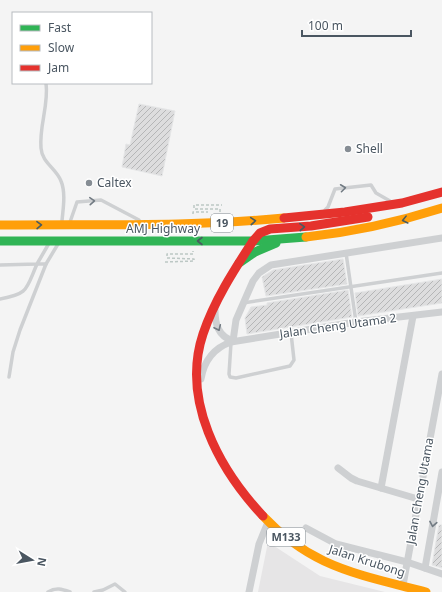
<svg xmlns="http://www.w3.org/2000/svg" width="442" height="592" font-family="'Noto Sans',sans-serif">
  <defs>
    <pattern id="building-hatch" width="6" height="6" patternUnits="userSpaceOnUse"><rect width="6" height="6" fill="#ddddde"/><path d="M-1 1l2-2M0 6l6-6M5 7l2-2" fill="none" stroke="#b5b6b7"/></pattern>
  </defs>
  <rect width="100%" height="100%" fill="#f4f4f4"/>
  <path fill="#e6e5e6" d="M 268,542 L 320,576 L 385,592 L 258,592 Z"/>
  <g fill="url(#building-hatch)" stroke="#e5e6e7">
    <path d="M 139,104 L 175,111 L 162,176 L 122,167 L 126,144 L 130,145 Z"/>
    <path d="M 343,259 L 347,284 L 266,296 L 262,277 L 273,270 Z"/>
    <path d="M 442,279 L 442,303 L 358,316 L 355,293 Z"/>
    <path d="M 348,290 L 352,317 L 247,334 L 245,318 L 251,307 L 267,305 L 267,303 Z"/>
    <path d="M 439,525 L 442,525 L 442,568 L 432,565 Z"/>
  </g>
  <g fill="none" stroke-linecap="round" stroke-linejoin="round">
    <g stroke="#bcc7c4" stroke-width="1.5" stroke-dasharray="3 2" stroke-linecap="butt">
      <path d="M 220,212 L 220,209 L 194,209 L 194,205 L 222,205"/>
      <path d="M 193,214 L 193,212 L 208,212"/>
      <path d="M 165,262 L 194,261 L 194,259 L 167,258 L 167,254 L 193,254 L 193,251"/>
    </g>
    <g stroke="#ced0d2" stroke-width="3.5">
      <path d="M 46,83 C 49,105 39,126 41,148 C 42,163 56,168 61,181 C 66,193 63,209 62,221"/>
      <path d="M 325,210 L 328,207 L 335,189 L 371,185 L 376,193 L 390,201"/>
      <path d="M 70,222 L 77,202 L 101,200 L 139,220"/>
      <path d="M 346,253 L 356,322"/>
      <path d="M 46,264 L 58,244"/>
      <path d="M 0,265 L 37,264 L 48,245"/>
      <path d="M 0,299 C 29,294 26,289 37,264 L 46,264 L 20,330 L 13,352 L 9,377"/>
      <path d="M 243,303 L 442,273"/>
      <path d="M 231,343 L 229,374 L 230,377 L 236,378 L 290,366 L 294,360 L 291,333"/>
      <path d="M 48,592 C 56,587 62,589 70,592"/>
      <path d="M 94,592 L 103,590 L 115,584 L 125,592"/>
    </g>
    <g stroke="#ced0d2" stroke-width="7">
      <path d="M 215,310 C 215,324 218,336 233,341"/>
      <path d="M 233,341 L 236,320 L 253,281 L 259,273 L 271,265 L 442,238"/>
      <path d="M 201,379 C 204,361 214,348 231,342 L 356,322 L 442,312"/>
      <path d="M 338,468 L 351,478 L 357,481 L 418,499"/>
      <path d="M 381,488 L 413,316"/>
      <path d="M 306,528 L 336,544 L 407,562 L 442,574"/>
      <path d="M 425,568 L 442,472"/>
      <path d="M 403,585 L 442,374"/>
      <path d="M 249,592 L 259,544 L 268,522"/>
    </g>
    <g stroke="#30b455" stroke-width="9">
      <path d="M 0,241 L 253,241 L 306,237"/>
      <path d="M 239,263 L 255,252 L 276,243"/>
    </g>
    <g stroke="#ff9f0a" stroke-width="9">
      <path d="M 0,225 C 95,224 190,227 284,218"/>
      <path d="M 306,237 C 353,232 398,222 442,208"/>
      <path d="M 263,516 C 280,534 301,550 324,561 C 356,576 392,583 426,592"/>
    </g>
    <g stroke="#e5322d" stroke-width="9">
      <path d="M 284,218 L 345,212 L 402,203 L 442,192"/>
      <path d="M 253,241 C 234,270 214,301 203,334 C 181,400 219,469 263,516"/>
      <path d="M 253,241 L 260,233 L 270,229 L 311,226 L 368,217"/>
    </g>
  </g>
  <defs><path id="oneway-chevron" d="M-2-3.5L2.5 0L-2 3.5" fill="none" stroke-width="1.6" stroke-linecap="round" stroke-linejoin="round"/></defs>
  <g stroke="#727b83">
    <use href="#oneway-chevron" transform="translate(343 188) rotate(-7)"/>
    <use href="#oneway-chevron" transform="translate(92 201) rotate(-4)"/>
    <use href="#oneway-chevron" transform="translate(218 328) rotate(65)"/>
    <use href="#oneway-chevron" transform="translate(433 524) rotate(100)"/>
  </g>
  <g stroke="#495b60">
    <use href="#oneway-chevron" transform="translate(405 220) rotate(166)"/>
    <use href="#oneway-chevron" transform="translate(253 221) rotate(-5)"/>
    <use href="#oneway-chevron" transform="translate(39 225) rotate(-1)"/>
    <use href="#oneway-chevron" transform="translate(302 227) rotate(-3)"/>
    <use href="#oneway-chevron" transform="translate(200 241) rotate(180)"/>
  </g>
  <g fill="#868d94" stroke="#fff" stroke-width="1.5">
    <circle cx="348" cy="149" r="4"/>
    <circle cx="89" cy="183" r="4"/>
  </g>
  <g text-anchor="middle" stroke-width="3" stroke-linejoin="round" paint-order="stroke">
    <g fill="#fff" stroke="#808990" stroke-width="1">
      <rect x="211" y="214" width="22" height="18" rx="3"/>
      <rect x="267" y="528" width="38" height="18" rx="3"/>
    </g>
    <g font-size="11" font-weight="bold" fill="#4a5661">
      <text x="222" y="227">19</text>
      <text x="286" y="541">M133</text>
    </g>
    <g font-size="12" fill="#4a5661" stroke="#fff" text-anchor="start">
      <text x="356" y="153">Shell</text>
      <text x="97" y="187">Caltex</text>
    </g>
    <g font-size="12" fill="#4a5661" stroke="#fff">
      <text x="163" y="233">AMJ Highway</text>
      <text transform="translate(338 326) rotate(-8)" y="4">Jalan Cheng Utama 2</text>
      <text transform="translate(420 491) rotate(-80)" y="4">Jalan Cheng Utama</text>
      <text transform="translate(367 561) rotate(18)" y="4">Jalan Krubong</text>
    </g>
  </g>
  <rect x="12" y="12" width="140" height="72" fill="#ffffff" stroke="#b7bbc0"/>
  <rect x="20" y="25" width="20" height="6" fill="#30b455" stroke="#b7bbc0"/>
  <text x="48" y="32" font-size="12" fill="#4a5661">Fast</text>
  <rect x="20" y="45" width="20" height="6" fill="#ff9f0a" stroke="#b7bbc0"/>
  <text x="48" y="52" font-size="12" fill="#4a5661">Slow</text>
  <rect x="20" y="65" width="20" height="6" fill="#e5322d" stroke="#b7bbc0"/>
  <text x="48" y="72" font-size="12" fill="#4a5661">Jam</text>
  <g transform="translate(32 560) rotate(101)" stroke="#ffffff" stroke-width="3" paint-order="stroke">
  <path d="M0-3L7 15L0 10L-7 15Z" fill="#4a5661"/>
  <text y="-6" font-size="11" font-weight="bold" text-anchor="middle" fill="#4a5661">N</text>
  </g>
  <path d="M302 30v6h109v-6" fill="none" stroke="#4a5661" stroke-width="2"/>
  <text x="308" y="30" font-size="12" fill="#4a5661" stroke="#ffffff" stroke-width="3" paint-order="stroke">100 m</text>
</svg>
